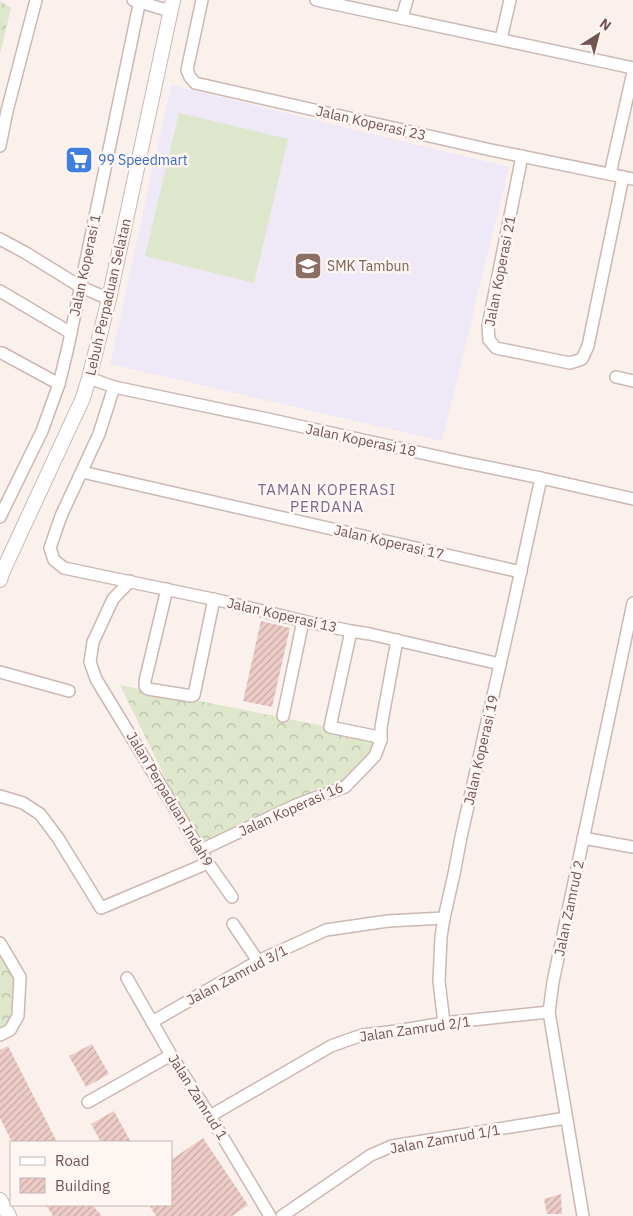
<svg xmlns="http://www.w3.org/2000/svg" width="633" height="1216" font-family="'IBM Plex Sans',sans-serif">
  <defs>
    <pattern id="forest-crowns" width="20" height="18" patternUnits="userSpaceOnUse" patternTransform="scale(1.25)"><rect width="20" height="18" fill="#dee7cb"/><path d="M2 6a3 3 0 1 1 6 0M12 15a3 3 0 1 1 6 0" fill="none" stroke="#b8bea7"/></pattern>
    <pattern id="building-hatch" width="6" height="6" patternUnits="userSpaceOnUse" patternTransform="scale(1.25)"><rect width="6" height="6" fill="#edccc7"/><path d="M-1 1l2-2M0 6l6-6M5 7l2-2" fill="none" stroke="#c4a8a4"/></pattern>
  </defs>
  <rect width="100%" height="100%" fill="#fbf1ec"/>
  <path fill="#eee8f7" d="M 171,85 L 509,167 L 442,441 L 110,364 Z"/>
  <g fill="url(#forest-crowns)">
    <path d="M 0,1 L 11,8 L 0,54 Z"/>
    <path d="M 120,685 L 374,736 L 377,749 L 345,787 L 197,843 Z"/>
    <path d="M 0,943 L 20,977 L 10,1030 L 0,1035 Z"/>
  </g>
  <path fill="#dee7cb" d="M 179,113 L 288,139 L 254,283 L 145,256 Z"/>
  <g fill="url(#building-hatch)">
    <path d="M 261,621 L 290,628 L 272,707 L 243,701 Z"/>
    <path d="M 92,1044 L 109,1074 L 86,1087 L 69,1056 Z"/>
    <path d="M 8,1046 L 57,1142 L 12,1142 L 0,1118 L 0,1050 Z"/>
    <path d="M 114,1111 L 131,1142 L 101,1142 L 91,1124 Z"/>
    <path d="M 203,1138 L 248,1205 L 232,1216 L 156,1216 L 149,1205 L 171,1205 L 171,1160 Z"/>
    <path d="M 561,1194 L 562,1214 L 547,1214 L 544,1199 Z"/>
    <path d="M 46,1205 L 92,1205 L 102,1216 L 53,1216 Z"/>
  </g>
  <g fill="none" stroke-linecap="round" stroke-linejoin="round">
    <g stroke="#ccb7b3" stroke-width="14">
      <g id="minor">
        <path d="M 133,0 L 170,11"/>
        <path d="M 202,0 L 187,70 L 190,77 L 195,83 L 491,150 L 633,179"/>
        <path d="M 316,0 L 633,68"/>
        <path d="M 402,18 L 407,0"/>
        <path d="M 501,39 L 510,0"/>
        <path d="M 0,146 L 7,111 L 36,0"/>
        <path d="M 522,156 L 488,326 L 489,340 L 496,348 L 570,363 L 582,359 L 588,346 L 623,177"/>
        <path d="M 610,174 L 633,72"/>
        <path d="M 0,239 L 26,253 L 81,287 L 109,299"/>
        <path d="M 0,291 L 71,333"/>
        <path d="M 0,353 L 2,353 L 59,384"/>
        <path d="M 616,377 L 633,381"/>
        <path d="M 89,378 L 114,387 L 263,418 L 458,461 L 541,478 L 633,499"/>
        <path d="M 114,387 L 99,434 L 61,516 L 50,548 L 54,560 L 64,568 L 222,601 L 303,621 L 351,631 L 370,634 L 500,664"/>
        <path d="M 82,472 L 521,572"/>
        <path d="M 0,517 L 42,431 L 59,384 L 68,347 L 140,0"/>
        <path d="M 130,581 L 113,599 L 93,642 L 90,662 L 96,679 L 208,863 L 232,897"/>
        <path d="M 167,589 L 145,681 L 145,686 L 148,689 L 192,696 L 194,695 L 214,599"/>
        <path d="M 351,631 L 330,727 L 374,736 L 381,740"/>
        <path d="M 0,672 L 69,691"/>
        <path d="M 283,716 L 303,621"/>
        <path d="M 0,796 L 23,803 L 40,814 L 58,838 L 101,908 L 208,863"/>
        <path d="M 583,838 L 633,847"/>
        <path d="M 201,850 L 296,805 L 345,787 L 375,756 L 381,740 L 381,727 L 397,640"/>
        <path d="M 233,924 L 258,961"/>
        <path d="M 0,943 L 20,977 L 18,1016 L 10,1030 L 0,1035"/>
        <path d="M 127,978 L 171,1055 L 210,1116 L 270,1216"/>
        <path d="M 152,1022 L 258,961 L 326,930 L 388,921 L 444,918"/>
        <path d="M 444,1023 L 439,981 L 441,937 L 444,918 L 454,874 L 461,837 L 511,616 L 541,478"/>
        <path d="M 88,1102 L 171,1055"/>
        <path d="M 210,1116 L 331,1046 L 362,1035 L 397,1031 L 444,1023 L 549,1012"/>
        <path d="M 282,1216 L 371,1155 L 392,1146 L 566,1118"/>
        <path d="M 583,1216 L 549,1012 L 553,982 L 633,603"/>
      </g>
    </g>
    <g stroke="#ccb7b3" stroke-width="16">
      <g id="tertiary">
        <path d="M 0,580 L 2,573 L 83,398 L 89,378 L 109,299 L 173,0"/>
        <path d="M 0,1200 L 9,1216"/>
      </g>
    </g>
    <use href="#minor" stroke="#fff" stroke-width="11"/>
    <use href="#tertiary" stroke="#fff" stroke-width="14"/>
  </g>
  <defs>
    <g id="supermarket-square" transform="scale(1.4375)"><rect x="-9" y="-9" width="18" height="18" rx="4" fill="#3f7fe0" stroke="#fdf6f2"/><path d="M-6-5.5h2.5l.6 2H6L4.5 2H-2.5L-4.4-4H-6ZM-1.5 3.2a1.3 1.3 0 1 0 .1 0ZM3 3.2a1.3 1.3 0 1 0 .1 0Z" fill="#fff"/></g>
    <g id="school-square" transform="scale(1.4375)"><rect x="-9" y="-9" width="18" height="18" rx="4" fill="#8d6e63" stroke="#fdf6f2"/><path d="M0-5L7-2L0 1L-7-2ZM-4 1L0 2.5L4 1V4Q0 6-4 4Z" fill="#fff"/></g>
  </defs>
  <g fill-rule="evenodd">
    <use href="#supermarket-square" x="79" y="160"/>
    <use href="#school-square" x="308" y="266"/>
  </g>
  <g text-anchor="middle" stroke-width="5" stroke-linejoin="round" paint-order="stroke">
    <g font-size="14" fill="#735451" stroke="#fdf6f2">
      <text transform="translate(371 123) rotate(13)" y="5">Jalan Koperasi 23</text>
      <text transform="translate(85 265) rotate(-78)" y="5">Jalan Koperasi 1</text>
      <text transform="translate(500 271) rotate(-79)" y="5">Jalan Koperasi 21</text>
      <text transform="translate(108 297) rotate(-77)" y="5">Lebuh Perpaduan Selatan</text>
      <text transform="translate(361 440) rotate(12)" y="5">Jalan Koperasi 18</text>
      <text transform="translate(389 542) rotate(13)" y="5">Jalan Koperasi 17</text>
      <text transform="translate(282 615) rotate(13)" y="5">Jalan Koperasi 13</text>
      <text transform="translate(481 750) rotate(-77)" y="5">Jalan Koperasi 19</text>
      <text transform="translate(170 799) rotate(59)" y="5">Jalan Perpaduan Indah9</text>
      <text transform="translate(291 809) rotate(-24)" y="5">Jalan Koperasi 16</text>
      <text transform="translate(569 908) rotate(-78)" y="5">Jalan Zamrud 2</text>
      <text transform="translate(237 975) rotate(-28)" y="5">Jalan Zamrud 3/1</text>
      <text transform="translate(415 1029) rotate(-8)" y="5">Jalan Zamrud 2/1</text>
      <text transform="translate(198 1097) rotate(58)" y="5">Jalan Zamrud 1</text>
      <text transform="translate(445 1139) rotate(-10)" y="5">Jalan Zamrud 1/1</text>
    </g>
    <g font-size="14" fill="#366cbe" stroke="#fdf6f2" text-anchor="start">
      <text x="98" y="165">99 Speedmart</text>
    </g>
    <g font-size="14" fill="#785e54" stroke="#fdf6f2" text-anchor="start">
      <text x="327" y="271">SMK Tambun</text>
    </g>
    <g font-size="15" letter-spacing="1" fill="#79698e" stroke="#fdf6f2">
      <text x="327" y="495">TAMAN KOPERASI<tspan x="327" dy="17">PERDANA</tspan></text>
    </g>
  </g>
  <rect x="10" y="1141" width="162" height="65" fill="#fdf6f2" stroke="#c6b5b2"/>
  <rect x="20" y="1157" width="25" height="8" fill="#ffffff" stroke="#c6b5b2"/>
  <text x="55" y="1166" font-size="15" fill="#735451">Road</text>
  <rect x="20" y="1178" width="25" height="15" fill="url(#building-hatch)" stroke="#c6b5b2"/>
  <text x="55" y="1191" font-size="15" fill="#735451">Building</text>
  <g transform="translate(598 35) rotate(36)" stroke="#fdf6f2" stroke-width="4" paint-order="stroke">
  <path d="M0-4L9 19L0 12L-9 19Z" fill="#735451"/>
  <text y="-8" font-size="14" font-weight="bold" text-anchor="middle" fill="#735451">N</text>
  </g>
</svg>
